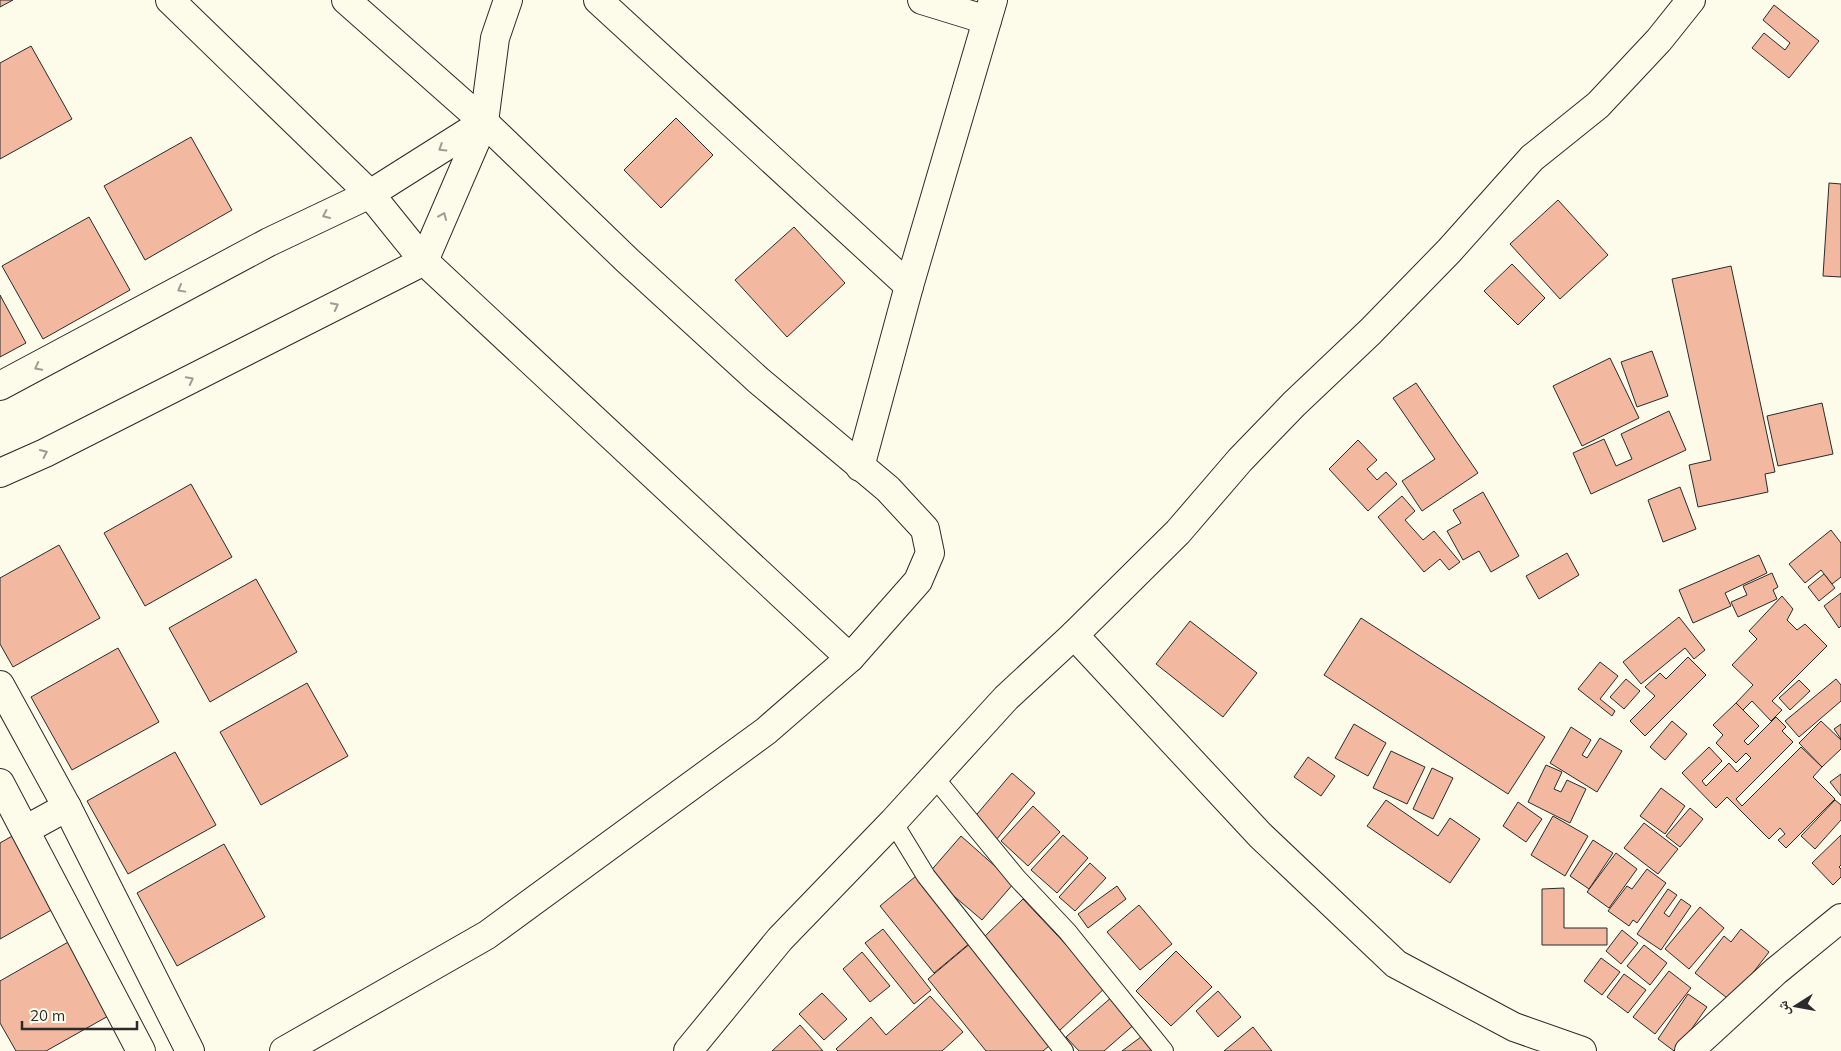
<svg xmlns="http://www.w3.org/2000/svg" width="1841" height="1051" font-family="Mulish,'Noto Naskh Arabic',sans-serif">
  <rect width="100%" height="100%" fill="#fdfbea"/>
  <g fill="#f2b8a0" stroke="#2b2b2b">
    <path d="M 0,0 L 13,0 L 0,7 Z"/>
    <path d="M 1774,5 L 1819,41 L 1789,78 L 1752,48 L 1764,33 L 1785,50 L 1790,43 L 1763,20 Z"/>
    <path d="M 31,46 L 72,119 L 0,159 L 0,63 Z"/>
    <path d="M 676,118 L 713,155 L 661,208 L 624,170 Z"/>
    <path d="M 191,137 L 232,210 L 145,260 L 104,186 Z"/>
    <path d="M 1829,183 L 1841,184 L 1841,277 L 1823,276 Z"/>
    <path d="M 1558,200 L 1608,255 L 1560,299 L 1510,244 Z"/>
    <path d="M 89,217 L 130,290 L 43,339 L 2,266 Z"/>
    <path d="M 794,227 L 845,283 L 787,337 L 735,280 Z"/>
    <path d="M 1512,264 L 1545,298 L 1518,325 L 1484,291 Z"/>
    <path d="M 1731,266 L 1775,472 L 1765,474 L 1768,492 L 1698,507 L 1689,465 L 1711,460 L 1672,279 Z"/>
    <path d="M 0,295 L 26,343 L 0,357 Z"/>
    <path d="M 1652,351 L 1668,396 L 1637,407 L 1621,362 Z"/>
    <path d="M 1610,358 L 1639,418 L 1582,446 L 1553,386 Z"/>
    <path d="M 1416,383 L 1478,473 L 1422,511 L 1402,481 L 1435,459 L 1393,398 Z"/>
    <path d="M 1822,403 L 1833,454 L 1778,466 L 1767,416 Z"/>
    <path d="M 1669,411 L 1686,450 L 1591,494 L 1573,453 L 1604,439 L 1616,466 L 1632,459 L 1621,434 Z"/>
    <path d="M 1358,440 L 1377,460 L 1367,469 L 1377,480 L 1386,472 L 1397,484 L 1368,511 L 1329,469 Z"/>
    <path d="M 191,484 L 232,557 L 145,606 L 104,533 Z"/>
    <path d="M 1680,487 L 1696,529 L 1663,542 L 1648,500 Z"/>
    <path d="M 1483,492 L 1519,556 L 1491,572 L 1479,551 L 1463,560 L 1447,531 L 1461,523 L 1453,510 Z"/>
    <path d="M 1402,496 L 1415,511 L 1405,520 L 1423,540 L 1434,531 L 1460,562 L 1449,570 L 1440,559 L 1424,572 L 1378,517 Z"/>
    <path d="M 1831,530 L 1841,543 L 1841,577 L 1832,584 L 1821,570 L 1805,583 L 1789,564 Z"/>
    <path d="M 59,545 L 100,618 L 13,667 L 0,644 L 0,578 Z"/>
    <path d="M 1567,553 L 1579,575 L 1539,599 L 1526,576 Z"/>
    <path d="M 1759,555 L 1767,573 L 1725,593 L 1731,606 L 1693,623 L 1679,590 Z"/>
    <path d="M 1772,573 L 1778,587 L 1773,590 L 1777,599 L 1738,617 L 1731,602 L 1747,595 L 1743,586 Z"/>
    <path d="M 1824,574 L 1835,588 L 1819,601 L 1808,587 Z"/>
    <path d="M 256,579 L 297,652 L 210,702 L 169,628 Z"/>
    <path d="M 1841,593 L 1841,626 L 1839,628 L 1824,606 Z"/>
    <path d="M 1782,596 L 1793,609 L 1787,620 L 1797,630 L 1805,624 L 1827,646 L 1772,701 L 1782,710 L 1771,721 L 1752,701 L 1743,710 L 1736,703 L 1753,685 L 1732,665 L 1757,639 L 1749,631 Z"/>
    <path d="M 1679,617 L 1705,650 L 1694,659 L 1685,648 L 1641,684 L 1623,662 Z"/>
    <path d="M 1361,618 L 1545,737 L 1508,794 L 1324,675 Z"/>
    <path d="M 1190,621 L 1257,673 L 1223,717 L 1156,664 Z"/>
    <path d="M 118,648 L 159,722 L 72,770 L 31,697 Z"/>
    <path d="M 1688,657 L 1706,675 L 1645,736 L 1630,721 L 1655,696 L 1645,687 L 1660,673 L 1666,679 Z"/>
    <path d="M 1600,662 L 1618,676 L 1600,699 L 1615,711 L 1612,716 L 1578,689 Z"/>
    <path d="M 1626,679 L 1640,691 L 1624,709 L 1610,697 Z"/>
    <path d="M 1836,679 L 1841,685 L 1841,701 L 1799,737 L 1785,721 Z"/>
    <path d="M 1799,680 L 1810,691 L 1790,710 L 1779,698 Z"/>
    <path d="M 307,683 L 348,756 L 261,805 L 220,732 Z"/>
    <path d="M 1736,703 L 1759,726 L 1744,741 L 1748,745 L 1776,717 L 1786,727 L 1782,731 L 1793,742 L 1736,799 L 1742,806 L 1801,747 L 1822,767 L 1813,777 L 1835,799 L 1786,848 L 1778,840 L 1785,834 L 1780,828 L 1769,839 L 1727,797 L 1716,808 L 1682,773 L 1709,747 L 1722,761 L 1702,781 L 1706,786 L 1729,763 L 1737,772 L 1751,758 L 1746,753 L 1736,763 L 1716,743 L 1723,735 L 1713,725 Z"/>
    <path d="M 1672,721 L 1687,734 L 1665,760 L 1650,747 Z"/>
    <path d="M 1821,721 L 1841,740 L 1841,749 L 1822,767 L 1799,743 Z"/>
    <path d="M 1354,724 L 1386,743 L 1368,776 L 1335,758 Z"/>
    <path d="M 1841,724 L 1841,739 L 1834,729 Z"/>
    <path d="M 1571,727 L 1591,740 L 1582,755 L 1587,758 L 1600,738 L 1622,751 L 1597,792 L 1550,763 Z"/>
    <path d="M 1391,751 L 1425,767 L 1407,804 L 1373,788 Z"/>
    <path d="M 175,752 L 216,825 L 128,874 L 87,801 Z"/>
    <path d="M 1308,757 L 1335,776 L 1321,796 L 1294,777 Z"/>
    <path d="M 1546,765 L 1562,772 L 1554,789 L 1561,792 L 1567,780 L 1586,789 L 1570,823 L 1528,802 Z"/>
    <path d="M 1432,768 L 1453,778 L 1433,819 L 1413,809 Z"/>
    <path d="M 1012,773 L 1035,793 L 996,840 L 972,820 Z"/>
    <path d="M 1841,774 L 1841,796 L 1830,782 Z"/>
    <path d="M 1661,788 L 1685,806 L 1665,834 L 1640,816 Z"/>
    <path d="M 1386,800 L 1438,836 L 1450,818 L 1480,839 L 1450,883 L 1367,826 Z"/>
    <path d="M 1835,800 L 1841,805 L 1841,820 L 1815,849 L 1801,836 Z"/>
    <path d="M 1518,802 L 1542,819 L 1526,842 L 1503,826 Z"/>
    <path d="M 1033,806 L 1060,832 L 1028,866 L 1001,841 Z"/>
    <path d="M 1690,808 L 1703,819 L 1680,847 L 1666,836 Z"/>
    <path d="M 1553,816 L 1588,836 L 1565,876 L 1531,855 Z"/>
    <path d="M 1644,823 L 1678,849 L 1658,874 L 1624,848 Z"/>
    <path d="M 21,831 L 62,904 L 0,939 L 0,843 Z"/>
    <path d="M 1063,835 L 1088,858 L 1057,893 L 1031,870 Z"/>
    <path d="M 1841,835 L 1841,865 L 1839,867 L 1841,869 L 1841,877 L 1833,885 L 1812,863 Z"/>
    <path d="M 961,836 L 1014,883 L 982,920 L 928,874 Z"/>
    <path d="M 1593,840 L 1613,853 L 1589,889 L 1570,876 Z"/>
    <path d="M 224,844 L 265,917 L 177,966 L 137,893 Z"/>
    <path d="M 1616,853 L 1637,869 L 1609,908 L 1587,892 Z"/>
    <path d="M 1090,863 L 1106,878 L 1075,911 L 1059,897 Z"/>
    <path d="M 1647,869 L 1666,883 L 1637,923 L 1633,920 L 1629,926 L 1608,911 L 1627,886 L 1632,889 Z"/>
    <path d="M 916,876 L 970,943 L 934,973 L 880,906 Z"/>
    <path d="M 1117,886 L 1126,899 L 1088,928 L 1078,914 Z"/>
    <path d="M 1564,888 L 1564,928 L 1607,928 L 1607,945 L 1542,945 L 1542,889 Z"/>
    <path d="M 1668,889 L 1677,895 L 1664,913 L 1669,917 L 1681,899 L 1691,906 L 1661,950 L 1637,934 Z"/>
    <path d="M 1023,899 L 1106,987 L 1059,1031 L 983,938 Z"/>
    <path d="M 1139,905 L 1172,944 L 1140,970 L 1107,932 Z"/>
    <path d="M 1700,907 L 1724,928 L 1689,969 L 1665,949 Z"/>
    <path d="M 883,929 L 931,990 L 914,1004 L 865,943 Z"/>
    <path d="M 1741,929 L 1769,952 L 1731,1001 L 1695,973 L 1724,936 L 1731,942 Z"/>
    <path d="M 1622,930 L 1638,943 L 1621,964 L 1606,951 Z"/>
    <path d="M 70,941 L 110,1015 L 46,1051 L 16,1051 L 0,1023 L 0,981 Z"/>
    <path d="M 972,942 L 1054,1042 L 1043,1051 L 986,1051 L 928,979 Z"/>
    <path d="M 1644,945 L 1667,963 L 1650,985 L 1627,966 Z"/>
    <path d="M 1176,951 L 1212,987 L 1171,1026 L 1136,991 Z"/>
    <path d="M 862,952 L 890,986 L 870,1002 L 843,969 Z"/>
    <path d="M 1601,958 L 1620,972 L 1602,995 L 1584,981 Z"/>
    <path d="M 1669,971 L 1691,988 L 1655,1034 L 1633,1017 Z"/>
    <path d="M 1624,974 L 1646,990 L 1628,1013 L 1607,997 Z"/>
    <path d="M 1218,991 L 1241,1017 L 1218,1037 L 1196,1011 Z"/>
    <path d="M 822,993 L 847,1019 L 824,1040 L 799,1014 Z"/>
    <path d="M 1688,994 L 1707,1007 L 1676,1051 L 1674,1051 L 1658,1039 Z"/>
    <path d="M 930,996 L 963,1032 L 942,1051 L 838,1051 L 836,1049 L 871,1017 L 886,1035 Z"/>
    <path d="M 1113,996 L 1136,1023 L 1104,1051 L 1079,1051 L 1066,1037 Z"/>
    <path d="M 800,1025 L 823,1051 L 772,1051 Z"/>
    <path d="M 1253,1027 L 1272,1051 L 1224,1051 Z"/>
    <path d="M 1145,1034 L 1157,1051 L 1122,1051 Z"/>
  </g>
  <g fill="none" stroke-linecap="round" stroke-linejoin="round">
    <g stroke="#2b2b2b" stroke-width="20">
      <g id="lane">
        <path d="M 934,777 L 1017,878 L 1067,931 L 1164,1051"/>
        <path d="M 893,822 L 926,876 L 1064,1051"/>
      </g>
    </g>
    <g stroke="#2b2b2b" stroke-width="30">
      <g id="street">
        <path d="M 170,0 L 370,194 L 424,261 L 850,658"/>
        <path d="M 598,0 L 909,286"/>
        <path d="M 922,0 L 987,20"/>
        <path d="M 0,386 L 269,242 L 370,194 L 484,122"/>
        <path d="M 860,467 L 909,286 L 993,0"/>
        <path d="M 0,473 L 45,453 L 424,261 L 484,122 L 495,38 L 508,0"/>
        <path d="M 1074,635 L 1260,835 L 1396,964 L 1514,1027 L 1582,1051"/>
        <path d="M 0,685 L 67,807 L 190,1051"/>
        <path d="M 0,783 L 141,1051"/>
        <path d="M 25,830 L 67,807"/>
        <path d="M 284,1051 L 487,935 L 766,731 L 850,658 L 918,581 L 930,553 L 925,529 L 888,489 L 758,380 L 628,261 L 484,122 L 346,0"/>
        <path d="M 688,1051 L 780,939 L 893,822 L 1006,698 L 1074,635 L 1178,532 L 1240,460 L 1294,404 L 1370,332 L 1449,251 L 1532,158 L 1598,105 L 1659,40 L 1691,0"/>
        <path d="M 1689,1051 L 1776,971 L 1841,918"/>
      </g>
    </g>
    <use href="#lane" stroke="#fdfbea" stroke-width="18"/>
    <use href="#street" stroke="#fdfbea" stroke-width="28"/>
  </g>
  <defs><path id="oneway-chevron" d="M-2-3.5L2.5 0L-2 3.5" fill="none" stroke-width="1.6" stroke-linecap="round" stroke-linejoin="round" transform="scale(1.25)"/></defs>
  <g stroke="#9e9d94">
    <use href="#oneway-chevron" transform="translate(442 148) rotate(148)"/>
    <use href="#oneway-chevron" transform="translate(326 215) rotate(155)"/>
    <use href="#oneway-chevron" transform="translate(443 216) rotate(-67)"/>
    <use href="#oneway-chevron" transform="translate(181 289) rotate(151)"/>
    <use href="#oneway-chevron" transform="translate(335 306) rotate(-27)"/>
    <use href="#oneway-chevron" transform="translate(38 367) rotate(153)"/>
    <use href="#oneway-chevron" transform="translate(190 380) rotate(-27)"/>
    <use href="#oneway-chevron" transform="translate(44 453) rotate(-25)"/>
  </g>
  <g transform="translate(1796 1006) rotate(259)" stroke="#fdfbea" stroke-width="4" paint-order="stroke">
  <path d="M0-4L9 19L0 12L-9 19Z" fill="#2b2b2b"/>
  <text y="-8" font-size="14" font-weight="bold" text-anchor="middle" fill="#2b2b2b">ش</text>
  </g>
  <path d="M22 1021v8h115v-8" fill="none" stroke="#2b2b2b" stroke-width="2.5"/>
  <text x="30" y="1021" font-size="15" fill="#2b2b2b" stroke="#fdfbea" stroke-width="4" paint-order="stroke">20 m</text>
</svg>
